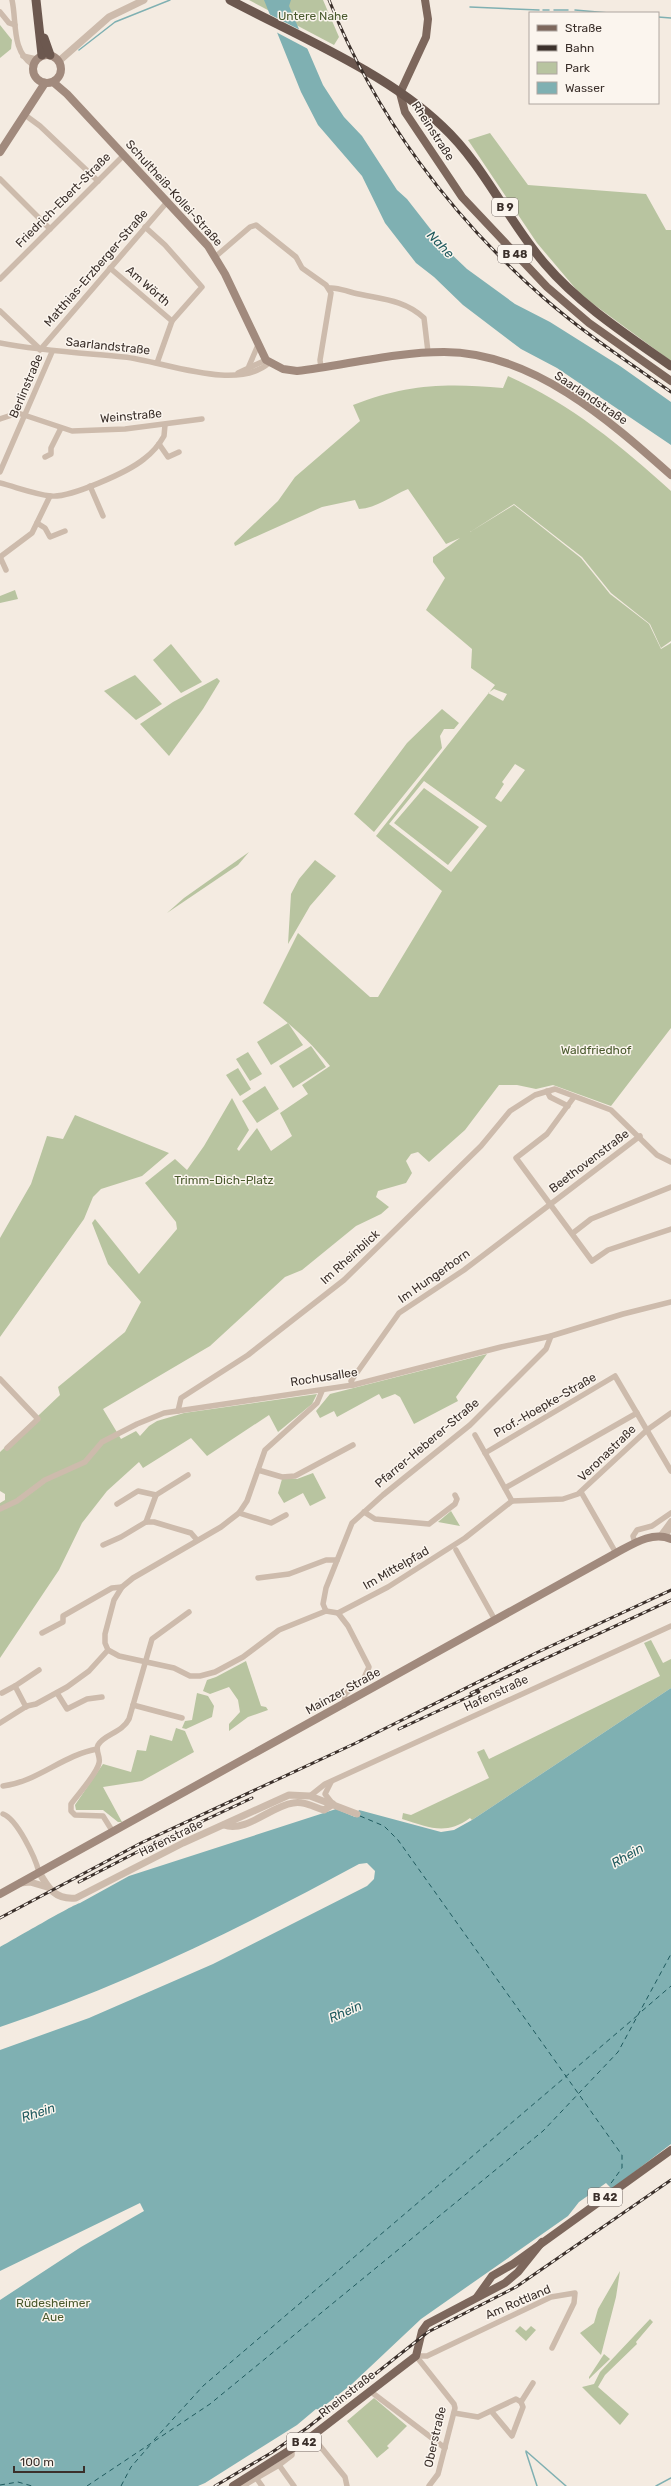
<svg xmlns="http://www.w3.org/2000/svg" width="671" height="2486" font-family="Rubik,sans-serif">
  <rect width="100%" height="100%" fill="#f4ebe1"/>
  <g fill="#b8c4a0" fill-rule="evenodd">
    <path d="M 249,0 L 323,0 L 339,37 L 334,45 Z"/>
    <path d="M 0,25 L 12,40 L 11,49 L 0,58 Z"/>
    <path d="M 490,133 L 528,185 L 646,194 L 666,230 L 671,230 L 671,361 L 581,295 L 537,243 L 468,140 Z"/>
    <path d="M 508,376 C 571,404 621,446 671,491 L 671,641 L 661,648 L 650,624 L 611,593 L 582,557 L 514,504 L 470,532 L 514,505 L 581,558 L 610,594 L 649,624 L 661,649 L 671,643 L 671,1028 L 611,1106 L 553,1085 L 536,1089 L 517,1085 L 499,1085 L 465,1130 L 429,1162 L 418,1152 L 411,1154 L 406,1161 L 412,1173 L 406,1183 L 378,1191 L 376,1197 L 389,1207 L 381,1214 L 356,1226 L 302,1270 L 285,1277 L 210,1346 L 103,1409 L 121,1439 L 136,1431 L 140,1436 L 149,1426 L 157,1421 L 184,1413 L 317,1394 L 312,1404 L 278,1432 L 269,1415 L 207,1456 L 191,1438 L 143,1468 L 139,1462 L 107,1491 L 82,1523 L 59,1570 L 0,1658 L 0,1503 L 5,1500 L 5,1494 L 0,1491 L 0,1452 L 60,1395 L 58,1387 L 125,1332 L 141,1302 L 108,1264 L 92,1223 L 95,1219 L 139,1274 L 177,1229 L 176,1222 L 145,1183 L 175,1159 L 187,1170 L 204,1146 L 232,1098 L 249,1130 L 237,1149 L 239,1151 L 257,1128 L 271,1151 L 292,1136 L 280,1113 L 308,1094 L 302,1085 L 330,1066 C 310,1041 288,1022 263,1003 L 298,933 L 370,997 L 378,997 L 442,891 L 376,836 L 495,685 L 471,668 L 472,649 L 426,610 L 445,578 L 433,562 L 433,557 L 460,538 L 446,544 L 408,489 C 391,496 377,508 359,509 L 355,500 L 322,507 L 235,546 L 234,543 L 278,501 L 295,477 L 360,421 L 353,405 C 407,384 446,383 503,388 ZM 494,689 L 507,694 L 503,701 L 488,693 ZM 515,764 L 525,770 L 501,802 L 495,798 L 504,784 L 502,782 ZM 424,781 L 487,826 L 451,872 L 389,824 Z"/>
    <path d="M 15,590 L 18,599 L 0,603 L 0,596 Z"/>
    <path d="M 171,644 L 202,682 L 181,693 L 153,660 Z"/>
    <path d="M 135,675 L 162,704 L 136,720 L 104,691 Z"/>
    <path d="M 217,678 L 220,681 L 203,709 L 169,756 L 140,724 L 173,702 Z"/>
    <path d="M 442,709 L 459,723 L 454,729 L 444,729 L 440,736 L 442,748 L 374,832 L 354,814 L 407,743 Z"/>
    <path d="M 424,788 L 479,827 L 448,865 L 394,823 Z"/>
    <path d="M 249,852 L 238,865 L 167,913 L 184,898 Z"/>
    <path d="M 315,860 L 336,876 L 310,906 L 288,944 L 291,894 L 299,879 Z"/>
    <path d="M 288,1023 L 303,1045 L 271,1065 L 257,1042 Z"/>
    <path d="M 311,1046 L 326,1067 L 293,1088 L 279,1066 Z"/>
    <path d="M 248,1052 L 262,1074 L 250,1081 L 236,1059 Z"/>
    <path d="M 238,1068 L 251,1089 L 240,1096 L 226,1075 Z"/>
    <path d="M 265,1086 L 279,1109 L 257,1123 L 242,1101 Z"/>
    <path d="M 75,1115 L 169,1153 L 142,1176 L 101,1189 L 93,1197 L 84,1219 L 0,1337 L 0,1238 L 31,1184 L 47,1136 L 63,1139 Z"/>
    <path d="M 487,1354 L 456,1397 L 458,1401 L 414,1424 L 400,1397 L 395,1394 L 382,1399 L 379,1394 L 337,1417 L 334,1411 L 320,1418 L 316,1411 L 330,1394 Z"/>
    <path d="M 313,1473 L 326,1498 L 310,1506 L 303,1493 L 284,1503 L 278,1493 L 282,1479 L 297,1479 Z"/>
    <path d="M 451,1511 L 460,1526 L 438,1522 Z"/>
    <path d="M 651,1640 L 663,1663 L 671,1659 L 671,1688 L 472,1820 L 470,1818 C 445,1836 429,1827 402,1819 L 403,1813 L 411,1815 L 489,1778 L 477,1752 L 484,1749 L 489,1759 L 660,1676 L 644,1643 Z"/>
    <path d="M 246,1661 L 261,1706 L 266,1707 L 268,1710 L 248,1717 L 229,1731 L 229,1724 L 240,1712 L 238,1700 L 229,1687 L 210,1694 L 203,1691 L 207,1680 L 216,1677 Z"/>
    <path d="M 197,1693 L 208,1696 L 214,1706 L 212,1717 L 186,1729 L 182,1728 L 185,1721 L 192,1720 Z"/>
    <path d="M 176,1728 L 185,1731 L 194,1752 L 142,1781 L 103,1787 L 122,1822 L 118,1822 L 103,1810 L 76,1810 L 75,1805 L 103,1764 L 131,1772 L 137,1750 L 146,1751 L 150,1735 L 172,1741 Z"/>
    <path d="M 620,2271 L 616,2297 L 601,2355 L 580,2333 L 594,2323 L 598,2309 Z"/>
    <path d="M 650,2319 L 653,2322 L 636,2342 L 637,2344 L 605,2375 L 598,2387 L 629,2414 L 620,2425 L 582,2387 L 594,2384 L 600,2372 Z"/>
    <path d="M 520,2326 L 526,2331 L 531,2326 L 536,2330 L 526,2341 L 515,2331 Z"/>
    <path d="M 604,2354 L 610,2359 L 589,2379 L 589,2377 Z"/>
    <path d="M 374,2398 L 407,2426 L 387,2446 L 389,2448 L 377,2458 L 347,2421 Z"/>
  </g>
  <g fill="#7fb0b2">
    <path d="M 264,0 L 291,0 L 289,6 L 323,85 L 334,102 L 344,117 L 362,136 L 397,190 L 407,199 L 446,249 L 467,269 L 515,304 L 550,322 L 620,366 L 671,402 L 671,445 L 557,368 L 521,349 L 463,305 L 434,277 L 416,263 L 385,223 L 362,176 L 318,125 L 301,92 Z"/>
    <path d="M 671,1688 L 671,2144 L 612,2189 L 606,2183 L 579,2202 L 568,2216 L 421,2319 L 352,2384 L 319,2410 L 316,2409 L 297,2425 L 205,2483 L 198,2486 L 0,2486 L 0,2300 L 81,2247 L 144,2211 L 140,2203 L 0,2271 L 0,2050 L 89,2018 L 213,1964 L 367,1886 L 374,1879 L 375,1871 L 367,1863 L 359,1864 C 243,1927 125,1985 0,2027 L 0,1947 C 11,1941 74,1904 80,1903 L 129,1876 L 336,1809 L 355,1817 L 359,1810 L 441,1832 L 454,1830 L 472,1820 Z"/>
  </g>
  <path fill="#f4ebe1" d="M 267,13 L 302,31 L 310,50 L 274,31 Z"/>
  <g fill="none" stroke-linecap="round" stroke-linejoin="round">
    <g stroke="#7fb0b2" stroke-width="1.5">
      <path d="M 470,7 L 539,10"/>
      <path d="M 543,10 L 549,10"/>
      <path d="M 554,10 L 568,10"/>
      <path d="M 575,10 L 609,13"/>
      <path d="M 658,17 L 671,18"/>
      <path d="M 79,50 L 115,22 L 170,0"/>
      <path d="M 526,2451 L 566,2486"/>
      <path d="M 526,2452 L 537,2486"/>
      <path d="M 656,2486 L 671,2478"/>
    </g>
    <g stroke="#1f5a5e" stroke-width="1" stroke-dasharray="5 4" stroke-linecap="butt">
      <path d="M 360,1816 L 384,1826 L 398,1840 L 622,2155 L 622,2168 L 609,2186"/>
      <path d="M 642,2011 L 671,1986"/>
      <path d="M 154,2440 L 203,2386 L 638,2015"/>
      <path d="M 0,2485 L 18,2482 L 32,2486"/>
      <path d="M 87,2486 L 210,2404 L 543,2131 L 618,2052 L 671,1954"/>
      <path d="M 121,2486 L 131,2467 L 151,2444"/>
    </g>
    <g stroke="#cdbbac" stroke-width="5.5">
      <path d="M 12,0 C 17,22 11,51 33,65"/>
      <path d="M 0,12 L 9,23 L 15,25"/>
      <path d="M 23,56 L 36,59"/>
      <path d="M 25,115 L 40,126 L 98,181"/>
      <path d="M 0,179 L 50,229"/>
      <path d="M 145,227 L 165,245 L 202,287 L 172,321 L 157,363"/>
      <path d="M 215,257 L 250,227 L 256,225 L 296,257 L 302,268 L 326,285 L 331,293 L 320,360 L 321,368"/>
      <path d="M 110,268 L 172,321"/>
      <path d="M 0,279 L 124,155"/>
      <path d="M 329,288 C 338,287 345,291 354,293 C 379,299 404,299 424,318 L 428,352"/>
      <path d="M 0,311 L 40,349"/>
      <path d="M 0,343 C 41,351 82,353 124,357 C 163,361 236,392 269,363"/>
      <path d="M 40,350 L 168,201"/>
      <path d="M 249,366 L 258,345"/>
      <path d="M 238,373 L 266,360"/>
      <path d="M 0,419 L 18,413 L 72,431 L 125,429 L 202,419"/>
      <path d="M 159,444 L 168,457 L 179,452"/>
      <path d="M 45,457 L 51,454 L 51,448 L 61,428"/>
      <path d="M 0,472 L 52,352"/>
      <path d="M 0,483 C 16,487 34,494 51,496 C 70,498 128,472 144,459 C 152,453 159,445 164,436 L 165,425"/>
      <path d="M 90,486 L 103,516"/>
      <path d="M 37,523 L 45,528 L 50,537 L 65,531"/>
      <path d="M 0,557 L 32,533 L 50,496"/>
      <path d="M 0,557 L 6,570"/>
      <path d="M 547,1091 L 550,1097 L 568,1106"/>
      <path d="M 574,1097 L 547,1134 L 516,1158 L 592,1261 L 608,1250 L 671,1229"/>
      <path d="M 573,1233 L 591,1219 L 671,1187"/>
      <path d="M 0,1379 L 38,1419 L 7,1448"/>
      <path d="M 353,1385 L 351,1381 L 399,1313 L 464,1270 L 640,1136"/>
      <path d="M 322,1391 L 317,1403 L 265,1450 L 247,1501 L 239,1513 L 221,1527 L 133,1578 L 122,1587 L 114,1600 L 105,1634 L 105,1643 L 108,1650 L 119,1656 L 174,1668 L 190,1676 L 200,1676 L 215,1672 L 243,1657 L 279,1630 L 326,1611 L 338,1613 L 388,1587 L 465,1538 L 512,1501 L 563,1499 L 578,1494 L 647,1430 L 671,1413"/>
      <path d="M 178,1411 L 181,1398 L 248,1355 L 344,1280 L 481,1146 L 510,1111 L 535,1095 L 555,1089 L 611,1110 L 657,1155 L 671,1162"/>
      <path d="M 475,1435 L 512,1501"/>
      <path d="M 485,1453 L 615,1376 L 671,1471"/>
      <path d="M 258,1470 L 282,1477 L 295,1476 L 353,1445"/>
      <path d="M 505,1488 L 637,1413"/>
      <path d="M 581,1492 L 616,1553"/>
      <path d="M 117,1504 L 138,1491 L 156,1495"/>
      <path d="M 0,1509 L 17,1501 L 45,1480 L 85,1462 L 102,1442 L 137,1424 L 164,1413 L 353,1385 L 501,1347 L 551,1336 L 623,1314 L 671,1302"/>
      <path d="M 364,1512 L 375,1519 L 429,1524 L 455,1504 L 457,1499 L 455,1495"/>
      <path d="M 239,1513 L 271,1523 L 286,1515"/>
      <path d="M 146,1522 L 156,1495 L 188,1475"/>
      <path d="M 660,1536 L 671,1521"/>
      <path d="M 665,1537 L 671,1527"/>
      <path d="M 635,1543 L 633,1536 L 637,1530 L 652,1526 L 671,1513"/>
      <path d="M 103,1545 L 121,1537 L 146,1522 L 154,1522 L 191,1533 L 197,1540"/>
      <path d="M 456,1550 L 495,1620"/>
      <path d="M 258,1578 L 289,1574 L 326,1560 L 337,1560"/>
      <path d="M 326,1611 L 323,1604 L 326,1588 L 352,1523 L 383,1495 L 470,1425 L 546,1349 L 551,1336"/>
      <path d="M 338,1613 L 348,1626 L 369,1667 L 364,1678 L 345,1694 L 344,1705"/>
      <path d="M 42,1633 L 63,1622 L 63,1616 L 112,1588 L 122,1587"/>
      <path d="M 2,1693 L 15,1686"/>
      <path d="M 57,1693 L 67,1709 L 87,1699 L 102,1697"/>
      <path d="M 133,1705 L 182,1718"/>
      <path d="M 26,1707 L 15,1686 L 39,1670"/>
      <path d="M 0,1723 L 27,1706 L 36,1704 L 67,1687 L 89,1671 L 108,1650"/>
      <path d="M 331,1782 L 325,1794 L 332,1803"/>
      <path d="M 3,1786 C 37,1782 63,1755 97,1749"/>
      <path d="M 310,1796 L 325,1784 L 671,1626"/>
      <path d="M 3,1814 C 17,1819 35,1857 39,1872"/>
      <path d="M 113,1832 L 103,1816 L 75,1815 L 71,1811 L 71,1804 C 78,1794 97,1774 99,1763 C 101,1757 95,1751 98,1745 C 104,1734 122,1733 129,1719 L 152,1639 L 189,1612"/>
      <path d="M 416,2356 L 427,2356 L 551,2297 L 575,2293 L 574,2303 L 552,2348"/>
      <path d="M 416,2356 L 454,2404 L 455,2408 L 438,2474 L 429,2486"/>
      <path d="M 370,2391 L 445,2448"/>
      <path d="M 492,2412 L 512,2436 L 523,2407 L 521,2402"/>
      <path d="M 454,2413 L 478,2417 L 516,2399 L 521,2402 L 533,2383"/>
      <path d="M 312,2436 L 345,2477 L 347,2486"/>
      <path d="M 279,2465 L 294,2486"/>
      <path d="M 257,2479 L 262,2486"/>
      <path d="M 243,2486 L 279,2465 L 292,2455 L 292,2450"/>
    </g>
    <g stroke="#cdbbac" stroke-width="7">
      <path d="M 59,61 L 109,17 L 144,0"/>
      <path d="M 224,1825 C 246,1833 271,1806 293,1803 C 305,1801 313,1807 324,1810 L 333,1804"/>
      <path d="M 39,1872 C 48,1888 55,1900 76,1898 L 183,1843 L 289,1795 L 310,1796 L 357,1814"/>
      <path d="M 20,1883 L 30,1882 L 47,1887"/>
    </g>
    <g stroke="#a18a7d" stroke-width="8">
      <circle cx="47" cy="69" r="14"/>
      <path d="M 53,82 L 67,94 L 208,246 L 225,274 L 266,360 L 283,369 L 297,371 C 346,365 395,352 444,352 C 532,352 609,420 671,475"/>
      <path d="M 0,152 L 45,83"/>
      <path d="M 0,1894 L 616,1553 C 633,1544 652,1531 671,1539"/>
    </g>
    <g stroke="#7d675c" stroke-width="8">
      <path d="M 425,0 L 428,19 L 426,37 L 400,93 L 405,112 L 462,197 L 547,287 L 589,323 L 671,381"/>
      <path d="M 477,2297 L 492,2276 L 513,2264 L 671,2150"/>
      <path d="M 233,2486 L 312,2436 L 416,2356 L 422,2331 L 427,2324 L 505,2283 L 518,2272 L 542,2242"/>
    </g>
    <g stroke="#6c584f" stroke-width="9">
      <path d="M 36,0 L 42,55"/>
      <path d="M 230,0 C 298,36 387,73 442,126 C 485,166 507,220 545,264 C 580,305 627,335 671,366"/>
      <path d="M 44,38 L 50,55"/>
    </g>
    <g stroke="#3b302b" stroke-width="3">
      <g id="rail">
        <path d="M 329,0 C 375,115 451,217 545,299 C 584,333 628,362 671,392"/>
        <path d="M 471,1693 L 671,1600"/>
        <path d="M 399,1729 L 479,1692"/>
        <path d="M 79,1882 L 141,1850 L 252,1798"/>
        <path d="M 0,1918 L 141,1843 L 356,1743 L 536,1653 L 671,1590"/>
        <path d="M 215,2486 L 271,2453 L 307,2428 L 428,2332 L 516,2287 L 671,2180"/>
      </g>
    </g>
    <use href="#rail" stroke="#fbf5ee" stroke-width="1.5" stroke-dasharray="4.5" stroke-linecap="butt"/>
  </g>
  <g text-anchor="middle" stroke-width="3" stroke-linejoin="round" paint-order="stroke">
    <g fill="#fbf5ee" stroke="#756b66" stroke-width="1">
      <rect x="492" y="198" width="26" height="18" rx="3"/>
      <rect x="498" y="245" width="34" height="18" rx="3"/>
      <rect x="588" y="2188" width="34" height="18" rx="3"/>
      <rect x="287" y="2433" width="34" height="18" rx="3"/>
    </g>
    <g font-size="11" font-weight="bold" fill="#3b302b">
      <text x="505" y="211">B 9</text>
      <text x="515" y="258">B 48</text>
      <text x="605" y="2201">B 42</text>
      <text x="304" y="2446">B 42</text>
    </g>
    <g font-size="12" fill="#4a5a2e" stroke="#fbf5ee">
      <text x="313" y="20">Untere Nahe</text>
      <text x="596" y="1054">Waldfriedhof</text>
      <text x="224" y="1184">Trimm-Dich-Platz</text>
      <text x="53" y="2307">Rüdesheimer<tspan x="53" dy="14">Aue</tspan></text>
    </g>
    <g font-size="12" fill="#3b302b" stroke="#fbf5ee">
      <text transform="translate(433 131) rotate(57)" y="4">Rheinstraße</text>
      <text transform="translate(174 193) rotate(48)" y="4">Schultheiß-Kollei-Straße</text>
      <text transform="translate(63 200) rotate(-45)" y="4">Friedrich-Ebert-Straße</text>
      <text transform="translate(96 268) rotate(-49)" y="4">Matthias-Erzberger-Straße</text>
      <text transform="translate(148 286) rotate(41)" y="4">Am Wörth</text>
      <text transform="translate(108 346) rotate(6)" y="4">Saarlandstraße</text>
      <text transform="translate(26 386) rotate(-67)" y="4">Berlinstraße</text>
      <text transform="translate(591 398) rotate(34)" y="4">Saarlandstraße</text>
      <text transform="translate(131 416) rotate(-5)" y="4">Weinstraße</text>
      <text transform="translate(589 1161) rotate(-37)" y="4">Beethovenstraße</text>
      <text transform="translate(350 1257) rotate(-42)" y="4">Im Rheinblick</text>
      <text transform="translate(434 1276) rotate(-35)" y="4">Im Hungerborn</text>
      <text transform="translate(324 1377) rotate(-9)" y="4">Rochusallee</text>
      <text transform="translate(545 1405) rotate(-30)" y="4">Prof.-Hoepke-Straße</text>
      <text transform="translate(427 1443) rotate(-40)" y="4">Pfarrer-Heberer-Straße</text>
      <text transform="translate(607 1453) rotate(-44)" y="4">Veronastraße</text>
      <text transform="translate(396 1568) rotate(-30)" y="4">Im Mittelpfad</text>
      <text transform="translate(343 1691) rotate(-29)" y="4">Mainzer Straße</text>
      <text transform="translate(496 1693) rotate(-25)" y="4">Hafenstraße</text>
      <text transform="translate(171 1838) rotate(-26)" y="4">Hafenstraße</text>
      <text transform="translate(518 2302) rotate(-23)" y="4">Am Rottland</text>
      <text transform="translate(347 2394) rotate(-38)" y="4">Rheinstraße</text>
      <text transform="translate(435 2437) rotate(-77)" y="4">Oberstraße</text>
    </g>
    <g font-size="13" font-style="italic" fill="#1f5a5e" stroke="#fbf5ee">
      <text transform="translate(441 244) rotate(46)" y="5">Nahe</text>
      <text transform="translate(627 1855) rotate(-30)" y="5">Rhein</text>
      <text transform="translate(345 2011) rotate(-24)" y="5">Rhein</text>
      <text transform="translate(38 2112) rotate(-18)" y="5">Rhein</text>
    </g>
  </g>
  <rect x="529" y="12" width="130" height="92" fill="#fbf5ee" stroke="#aea6a0"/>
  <rect x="537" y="25" width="20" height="6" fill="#7d675c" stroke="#aea6a0"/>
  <text x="565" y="32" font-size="12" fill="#3b302b">Straße</text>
  <rect x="537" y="45" width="20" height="6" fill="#3b302b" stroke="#aea6a0"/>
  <text x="565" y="52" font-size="12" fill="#3b302b">Bahn</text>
  <rect x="537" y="62" width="20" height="12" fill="#b8c4a0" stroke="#aea6a0"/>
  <text x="565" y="72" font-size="12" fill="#3b302b">Park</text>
  <rect x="537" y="82" width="20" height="12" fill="#7fb0b2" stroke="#aea6a0"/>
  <text x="565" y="92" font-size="12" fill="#3b302b">Wasser</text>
  <path d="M14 2466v6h70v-6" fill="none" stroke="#3b302b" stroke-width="2"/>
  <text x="20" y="2466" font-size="12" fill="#3b302b" stroke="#fbf5ee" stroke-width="3" paint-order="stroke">100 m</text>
</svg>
